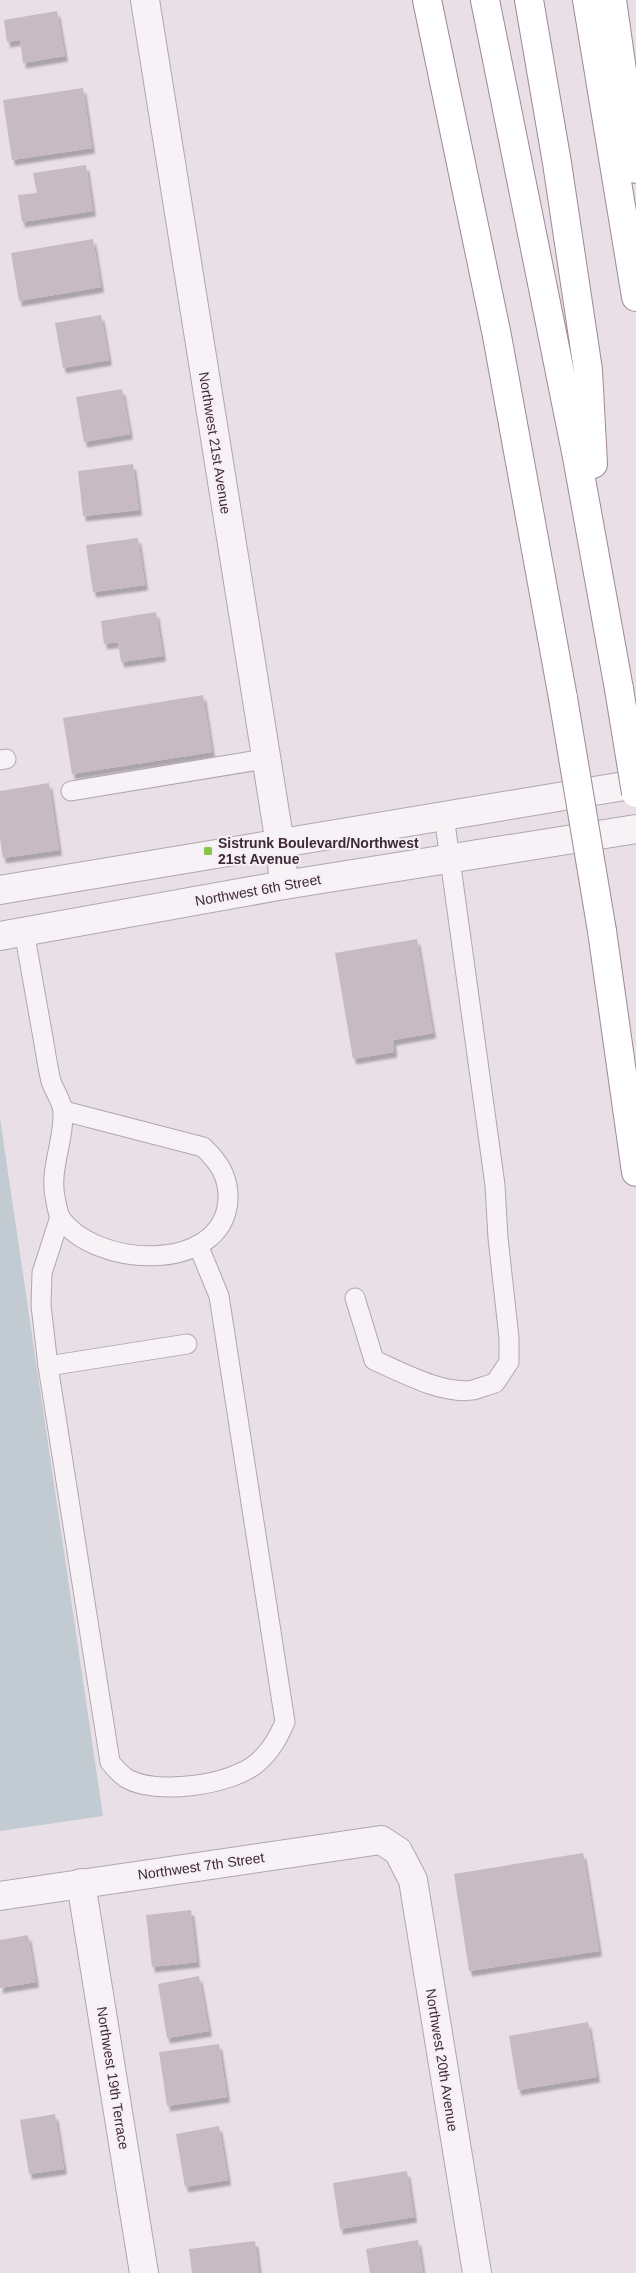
<svg xmlns="http://www.w3.org/2000/svg" width="636" height="2273" font-family="Helvetica,sans-serif">
  <defs>
    <filter id="shadow"><feDropShadow dx="3" dy="5.5" stdDeviation="1" flood-color="#0004"/></filter>
  </defs>
  <rect width="100%" height="100%" fill="#e8e0e6"/>
  <path fill="#c1cbd1" d="M 0,1118 L 103,1816 L 0,1831 Z"/>
  <g fill="#c7bac3" filter="url(#shadow)">
    <path d="M 57,11 L 65,56 L 23,63 L 20,40 L 7,42 L 4,20 Z"/>
    <path d="M 83,88 L 92,148 L 12,160 L 3,100 Z"/>
    <path d="M 86,165 L 93,211 L 22,222 L 18,195 L 37,193 L 33,173 Z"/>
    <path d="M 93,239 L 101,287 L 19,301 L 11,253 Z"/>
    <path d="M 101,315 L 109,360 L 63,368 L 55,323 Z"/>
    <path d="M 122,389 L 130,434 L 84,442 L 76,397 Z"/>
    <path d="M 133,464 L 139,510 L 83,516 L 78,471 Z"/>
    <path d="M 138,538 L 145,585 L 93,592 L 86,545 Z"/>
    <path d="M 156,612 L 163,656 L 121,662 L 118,642 L 104,644 L 101,621 Z"/>
    <path d="M 203,695 L 212,752 L 72,774 L 63,718 Z"/>
    <path d="M 49,783 L 59,850 L 3,858 L 0,839 L 0,791 Z"/>
    <path d="M 417,939 L 433,1033 L 393,1040 L 394,1052 L 353,1059 L 335,953 Z"/>
    <path d="M 583,1853 L 599,1951 L 469,1971 L 454,1874 Z"/>
    <path d="M 191,1910 L 197,1962 L 152,1967 L 146,1915 Z"/>
    <path d="M 28,1935 L 36,1982 L 0,1988 L 0,1940 Z"/>
    <path d="M 199,1976 L 209,2031 L 167,2038 L 158,1984 Z"/>
    <path d="M 588,2022 L 597,2077 L 518,2090 L 509,2036 Z"/>
    <path d="M 219,2044 L 227,2097 L 167,2106 L 159,2052 Z"/>
    <path d="M 55,2114 L 64,2169 L 29,2174 L 20,2120 Z"/>
    <path d="M 219,2126 L 228,2180 L 185,2187 L 176,2134 Z"/>
    <path d="M 407,2171 L 414,2217 L 340,2229 L 333,2183 Z"/>
    <path d="M 418,2240 L 423,2273 L 370,2273 L 366,2249 Z"/>
    <path d="M 255,2241 L 259,2273 L 192,2273 L 189,2249 Z"/>
  </g>
  <g fill="none" stroke-linecap="round" stroke-linejoin="round">
    <g stroke="#b2a6ae" stroke-width="21">
      <g id="service">
        <path d="M 0,760 L 6,759"/>
        <path d="M 71,791 L 265,759"/>
        <path d="M 24,931 C 30,965 36,999 42,1032 C 45,1048 47,1065 51,1081 C 54,1091 63,1102 63,1113 C 64,1143 48,1171 56,1202 C 57,1207 58,1213 60,1217 C 93,1268 223,1275 228,1200 C 229,1177 219,1162 203,1147 L 64,1111"/>
        <path d="M 60,1217 L 42,1273 L 41,1305 L 48,1366 L 110,1762 C 114,1767 120,1774 126,1778 C 155,1796 232,1785 257,1763 C 271,1751 278,1738 285,1722 L 219,1296 L 198,1245"/>
        <path d="M 355,1298 L 374,1360 C 401,1372 443,1395 473,1390 C 480,1388 488,1385 495,1383 L 509,1362 L 509,1338 L 498,1238 L 495,1185 L 444,816"/>
        <path d="M 48,1366 L 187,1344"/>
      </g>
    </g>
    <g stroke="#b2a6ae" stroke-width="30">
      <g id="minor">
        <path d="M 145,0 L 280,844 L 284,885"/>
        <path d="M 81,1883 L 144,2273"/>
        <path d="M 0,1896 L 381,1840 L 398,1851 L 413,1880 L 477,2273"/>
      </g>
    </g>
    <g stroke="#b2a6ae" stroke-width="30">
      <g id="tertiary">
        <path d="M 0,890 L 636,784"/>
        <path d="M 0,936 L 284,885 L 636,829"/>
      </g>
    </g>
    <g stroke="#9e8897" stroke-width="30">
      <g id="motorway">
        <path d="M 427,0 L 497,336 L 563,698"/>
        <path d="M 485,0 L 577,457 L 619,689"/>
        <path d="M 529,0 L 557,163 L 588,370 L 593,464"/>
        <path d="M 587,0 L 636,297"/>
        <path d="M 612,0 L 636,169"/>
        <path d="M 602,931 L 636,1172"/>
      </g>
    </g>
    <use href="#service" stroke="#f6f2f5" stroke-width="19"/>
    <use href="#minor" stroke="#f6f2f5" stroke-width="28"/>
    <use href="#tertiary" stroke="#f6f2f5" stroke-width="28"/>
    <use href="#motorway" stroke="#fff" stroke-width="28"/>
    <g stroke="#9e8897" stroke-width="30" stroke-linecap="butt">
      <g id="motorway-bridge">
        <path d="M 619,689 L 636,793"/>
        <path d="M 563,698 L 602,931"/>
      </g>
    </g>
    <use href="#motorway-bridge" stroke="#fff" stroke-width="28"/>
  </g>
  <rect fill="#86c54c" stroke="#f6eff4" stroke-width="2" x="203" y="846" width="10" height="10" rx="2.5"/>
  <g text-anchor="middle" stroke-width="4" stroke-linejoin="round" paint-order="stroke">
    <g font-size="14" fill="#3e2a38" stroke="#f6eff4">
      <text transform="translate(215 443) rotate(81)" y="5">Northwest 21st Avenue</text>
      <text transform="translate(258 890) rotate(-10)" y="5">Northwest 6th Street</text>
      <text transform="translate(201 1866) rotate(-8)" y="5">Northwest 7th Street</text>
      <text transform="translate(442 2060) rotate(81)" y="5">Northwest 20th Avenue</text>
      <text transform="translate(113 2078) rotate(81)" y="5">Northwest 19th Terrace</text>
    </g>
    <g font-size="14" font-weight="bold" fill="#3e2a38" stroke="#f6eff4" text-anchor="start">
      <text x="218" y="848">Sistrunk Boulevard/Northwest<tspan x="218" dy="16">21st Avenue</tspan></text>
    </g>
  </g>
</svg>
